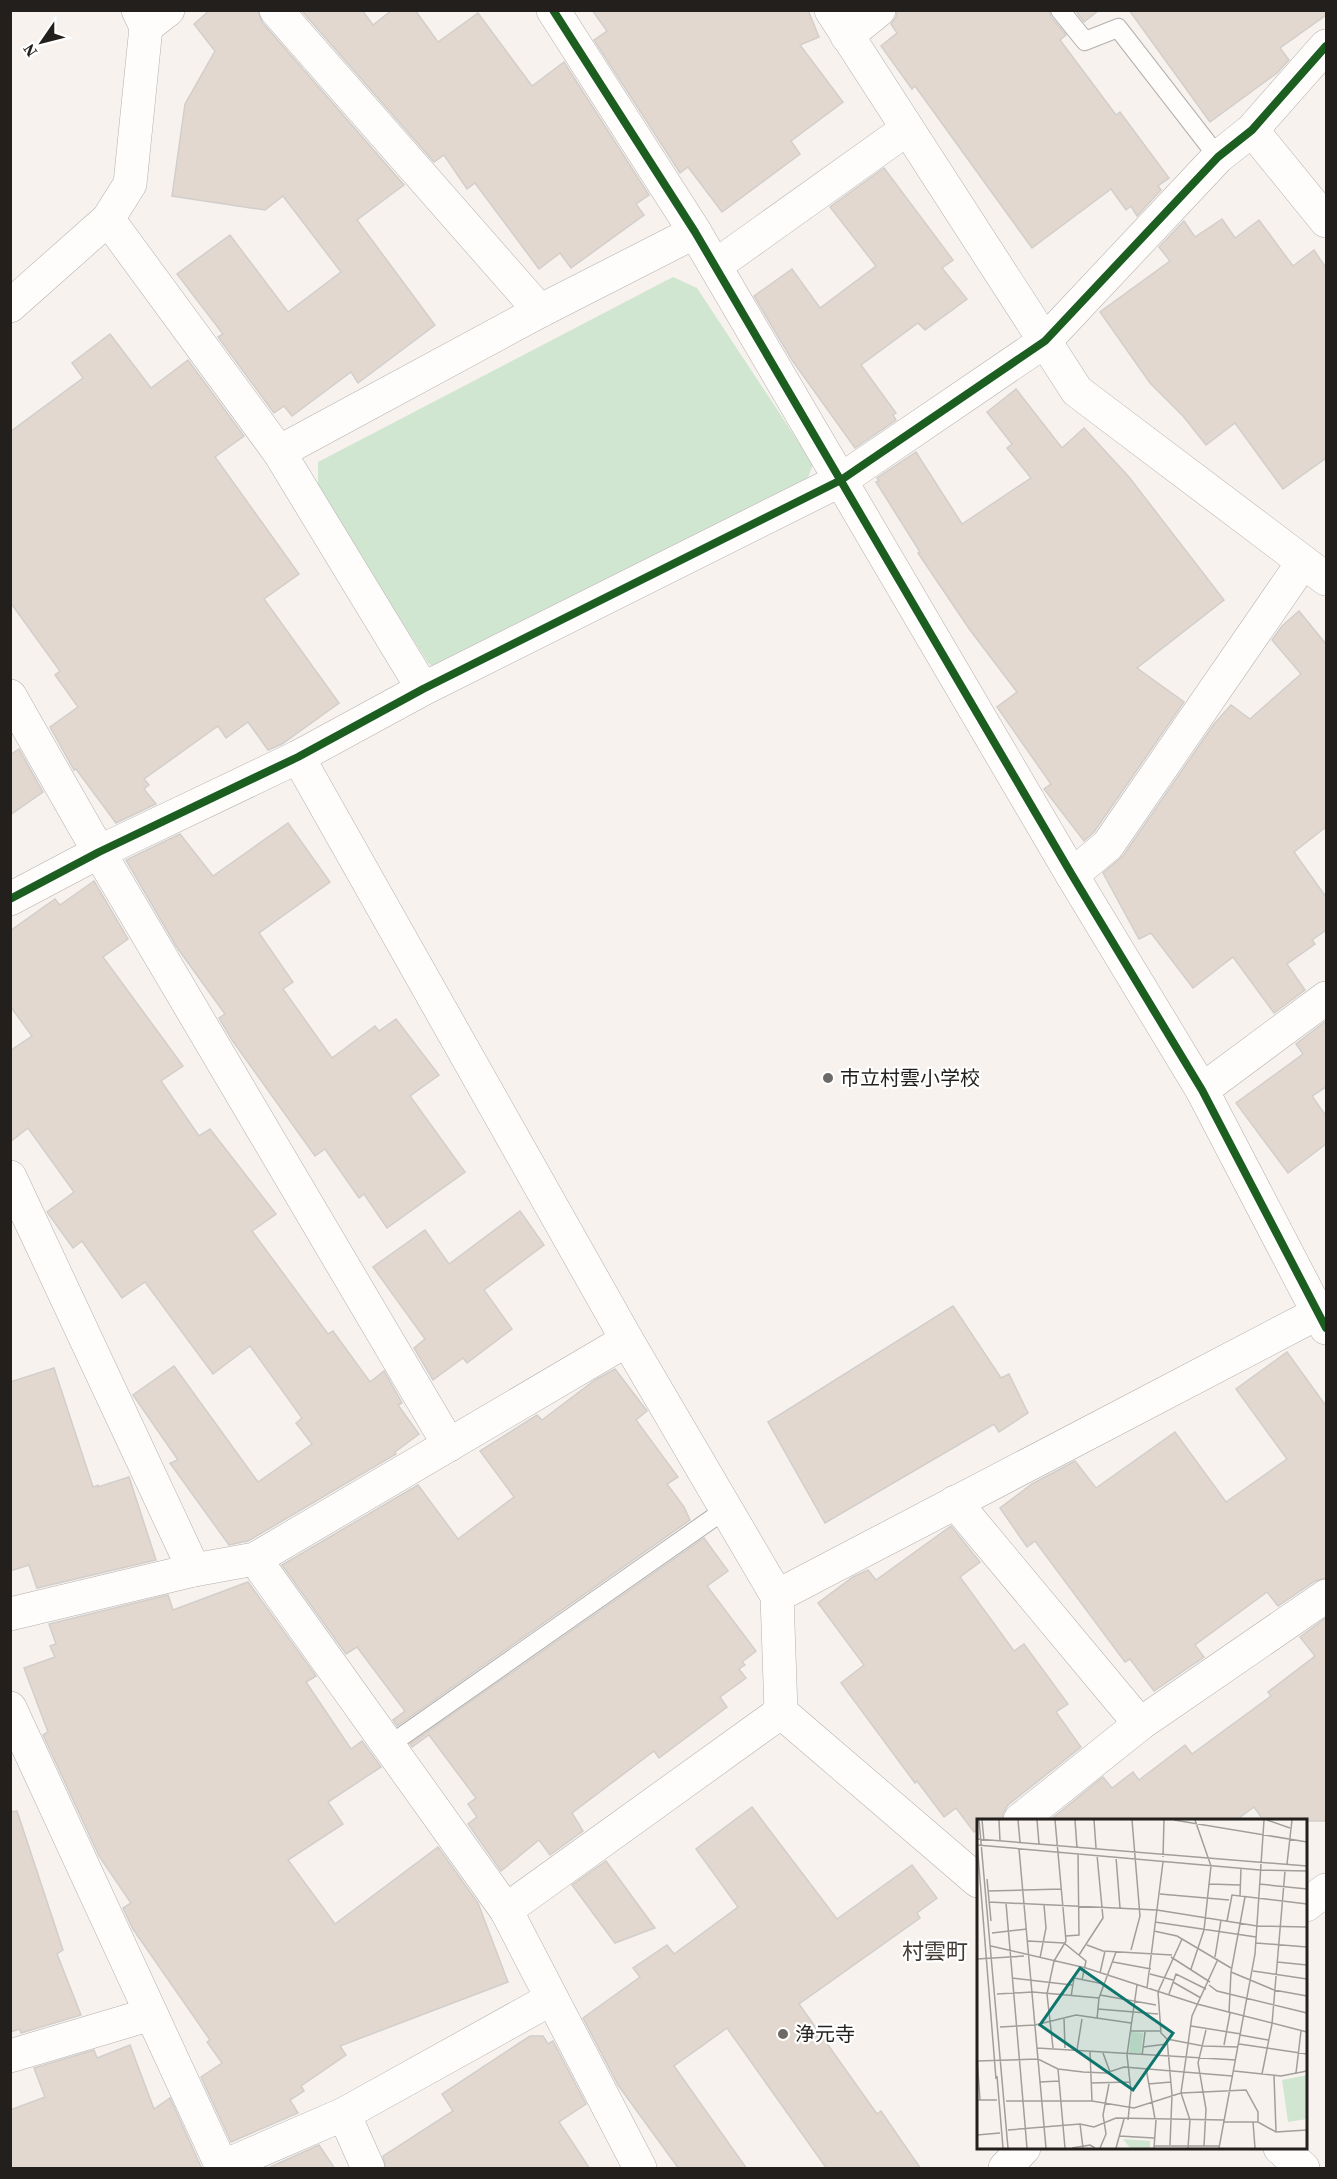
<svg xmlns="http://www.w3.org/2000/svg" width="1337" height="2179" font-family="'Source Serif 4','Noto Sans JP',serif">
  <rect width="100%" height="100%" fill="#f7f2ee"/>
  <path fill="#d1e6d0" d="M 673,277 L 697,288 L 813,464 L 804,489 L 442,673 L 428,663 L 318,490 L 318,462 Z"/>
  <g fill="#e2d8cf" stroke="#d2cecb" stroke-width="1.5">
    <path d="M 210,10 L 258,10 L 262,22 L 404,185 L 357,220 L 435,325 L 358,383 L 351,372 L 292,416 L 284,406 L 274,413 L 218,337 L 223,334 L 177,274 L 230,235 L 288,312 L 341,272 L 283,196 L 265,210 L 172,196 L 185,104 L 215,51 L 194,24 Z"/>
    <path d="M 301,10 L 362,10 L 373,25 L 392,10 L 415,10 L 438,42 L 478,13 L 532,86 L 564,62 L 649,195 L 636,204 L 644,215 L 571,268 L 560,253 L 539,269 L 475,183 L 467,189 L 444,155 L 434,162 Z"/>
    <path d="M 592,10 L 808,10 L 819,37 L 800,45 L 843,102 L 791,141 L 800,154 L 722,212 L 688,167 L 680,173 L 594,40 L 607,31 Z"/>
    <path d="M 897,10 L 1049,10 L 1051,17 L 1066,35 L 1060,40 L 1116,115 L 1120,112 L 1169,178 L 1158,186 L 1161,190 L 1137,216 L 1131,206 L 1126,210 L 1111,189 L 1032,248 L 915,86 L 912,89 L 881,46 L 897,33 L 891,24 L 896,17 Z"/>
    <path d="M 1075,10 L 1099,10 L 1084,22 Z"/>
    <path d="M 1129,10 L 1326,10 L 1326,15 L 1280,48 L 1289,60 L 1277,73 L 1210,122 Z"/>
    <path d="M 884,168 L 953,260 L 942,268 L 967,299 L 925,330 L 918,323 L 861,365 L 896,413 L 893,415 L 896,420 L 855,448 L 792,360 L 754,296 L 792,269 L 820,308 L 876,266 L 830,207 Z"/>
    <path d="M 1222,219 L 1235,238 L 1259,220 L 1293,266 L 1314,250 L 1326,268 L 1326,458 L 1283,489 L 1235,423 L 1206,445 L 1183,416 L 1150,383 L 1100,312 L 1170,261 L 1159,247 L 1184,221 L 1195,237 Z"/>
    <path d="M 110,334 L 151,388 L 188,360 L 244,436 L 215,457 L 299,574 L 264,599 L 339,703 L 282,744 L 268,750 L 248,722 L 226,738 L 218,726 L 144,779 L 149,785 L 144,789 L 156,804 L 116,823 L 76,769 L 74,770 L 50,727 L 78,707 L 55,675 L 60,671 L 10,602 L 10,432 L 83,378 L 72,363 Z"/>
    <path d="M 1016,389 L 1062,448 L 1084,428 L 1129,477 L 1224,600 L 1137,668 L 1184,702 L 1094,832 L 1084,841 L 1044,789 L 1051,784 L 997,707 L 1017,692 L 970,630 L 918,553 L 920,552 L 876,482 L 879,481 L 877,478 L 916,452 L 962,524 L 1031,478 L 1007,448 L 1012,444 L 987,412 Z"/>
    <path d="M 1299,611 L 1326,644 L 1326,827 L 1294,852 L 1326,897 L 1326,930 L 1312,940 L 1315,944 L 1287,964 L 1305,990 L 1274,1013 L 1233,957 L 1193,988 L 1151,933 L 1139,939 L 1103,873 L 1123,856 L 1214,724 L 1231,705 L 1250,719 L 1301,674 L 1272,640 L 1282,626 Z"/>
    <path d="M 19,749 L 43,792 L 10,815 L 10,755 Z"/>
    <path d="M 288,823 L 330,882 L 259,933 L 293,982 L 283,989 L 332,1058 L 375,1026 L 379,1031 L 396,1019 L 439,1075 L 410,1096 L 465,1172 L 387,1228 L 364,1194 L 359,1198 L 325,1149 L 315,1156 L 232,1040 L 219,1018 L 225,1014 L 176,946 L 126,860 L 180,834 L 213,876 Z"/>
    <path d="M 94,881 L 128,939 L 103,957 L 183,1066 L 161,1081 L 199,1136 L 210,1129 L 276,1214 L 252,1231 L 328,1334 L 333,1331 L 370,1382 L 384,1371 L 402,1403 L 398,1405 L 419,1434 L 395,1452 L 396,1454 L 248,1541 L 229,1545 L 170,1463 L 178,1460 L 133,1395 L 174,1366 L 258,1482 L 312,1444 L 296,1423 L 302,1418 L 250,1346 L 213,1374 L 145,1282 L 122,1298 L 82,1241 L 73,1248 L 47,1212 L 74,1192 L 28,1128 L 10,1142 L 10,1051 L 32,1036 L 10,1006 L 10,931 L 55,899 L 60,905 Z"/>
    <path d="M 1326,1021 L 1326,1087 L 1312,1096 L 1326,1116 L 1326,1144 L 1288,1173 L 1236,1103 L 1303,1054 L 1296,1044 Z"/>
    <path d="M 520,1211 L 544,1245 L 484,1290 L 512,1329 L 467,1363 L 463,1358 L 433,1380 L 414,1348 L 425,1339 L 373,1267 L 425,1230 L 449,1264 Z"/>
    <path d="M 953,1306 L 1001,1378 L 1009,1374 L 1028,1413 L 999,1432 L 994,1424 L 825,1523 L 768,1422 Z"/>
    <path d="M 1287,1352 L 1326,1406 L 1326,1578 L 1315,1581 L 1278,1606 L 1267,1592 L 1195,1645 L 1204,1657 L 1154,1691 L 1130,1659 L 1125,1662 L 1035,1541 L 1027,1547 L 1000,1508 L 1032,1484 L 1075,1461 L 1096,1488 L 1175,1432 L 1226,1502 L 1287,1459 L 1236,1389 Z"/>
    <path d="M 54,1368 L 93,1487 L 98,1485 L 98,1487 L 129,1477 L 156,1560 L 37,1588 L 29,1565 L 10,1571 L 10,1382 Z"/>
    <path d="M 615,1369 L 647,1411 L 636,1420 L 678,1477 L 667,1484 L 684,1507 L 690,1520 L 397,1726 L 393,1720 L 405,1711 L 357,1647 L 346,1654 L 282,1565 L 418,1485 L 458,1539 L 514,1497 L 480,1451 L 537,1415 L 542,1420 L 595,1380 Z"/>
    <path d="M 951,1526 L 980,1562 L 960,1577 L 1014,1651 L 1024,1644 L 1068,1704 L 1056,1712 L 1081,1747 L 1008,1805 L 1003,1813 L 1002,1821 L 978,1821 L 978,1829 L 974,1832 L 956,1808 L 944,1817 L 917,1781 L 915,1783 L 841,1683 L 864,1665 L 818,1603 L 853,1577 L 868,1570 L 876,1580 Z"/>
    <path d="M 704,1538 L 728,1571 L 707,1586 L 756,1651 L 742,1662 L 745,1665 L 739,1669 L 746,1678 L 720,1697 L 727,1707 L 659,1758 L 654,1751 L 572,1813 L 583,1831 L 550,1855 L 539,1840 L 501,1871 L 468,1824 L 477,1817 L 468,1804 L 476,1798 L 429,1735 L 412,1747 L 410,1744 Z"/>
    <path d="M 248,1582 L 316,1676 L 306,1682 L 351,1749 L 362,1741 L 381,1767 L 328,1802 L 343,1824 L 288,1860 L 335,1924 L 438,1847 L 478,1903 L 508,1982 L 340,2046 L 346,2055 L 301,2086 L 304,2091 L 290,2100 L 298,2113 L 231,2142 L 201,2077 L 222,2063 L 207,2042 L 210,2040 L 133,1929 L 123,1908 L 131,1903 L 99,1856 L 43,1735 L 48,1732 L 24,1668 L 55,1657 L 50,1646 L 56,1644 L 49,1624 L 168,1595 L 173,1610 Z"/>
    <path d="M 1326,1618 L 1326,1821 L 1264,1821 L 1254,1807 L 1235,1821 L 1049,1821 L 1103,1777 L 1112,1788 L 1133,1772 L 1139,1780 L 1185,1745 L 1192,1754 L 1271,1696 L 1268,1692 L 1315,1656 L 1300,1637 Z"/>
    <path d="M 752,1807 L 837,1919 L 912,1865 L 937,1898 L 917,1913 L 920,1918 L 799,2004 L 877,2114 L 881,2111 L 921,2169 L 827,2169 L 727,2028 L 674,2066 L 747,2169 L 679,2169 L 618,2085 L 583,2018 L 640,1977 L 633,1968 L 667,1945 L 674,1954 L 738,1907 L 696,1849 Z"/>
    <path d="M 17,1811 L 63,1950 L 57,1954 L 81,2015 L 21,2033 L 20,2029 L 10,2032 L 10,1812 Z"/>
    <path d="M 606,1861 L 655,1928 L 615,1943 L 572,1885 Z"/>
    <path d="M 530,2036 L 543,2036 L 548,2044 L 553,2041 L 586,2104 L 559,2122 L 590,2169 L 386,2169 L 383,2156 L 453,2111 L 442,2094 Z"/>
    <path d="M 130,2045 L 154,2109 L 170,2098 L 202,2169 L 10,2169 L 10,2110 L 45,2097 L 34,2068 L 94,2050 L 97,2058 Z"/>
    <path d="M 319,2145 L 335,2169 L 266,2169 Z"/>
  </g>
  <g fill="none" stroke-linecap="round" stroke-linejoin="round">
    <g stroke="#b3b0ad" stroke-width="20">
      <g id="service">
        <path d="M 1060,10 L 1085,41 L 1118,28 L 1218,157"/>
        <path d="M 388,1746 L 726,1509"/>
      </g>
    </g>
    <g stroke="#b3b0ad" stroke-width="34">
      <g id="minor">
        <path d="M 276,10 L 540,311"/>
        <path d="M 553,10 L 695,232 L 1072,875 L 1202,1090 L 1326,1328"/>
        <path d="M 146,27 L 168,10"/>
        <path d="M 847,36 L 879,10"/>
        <path d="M 1252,130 L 1326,221"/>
        <path d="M 108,219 L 279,452 L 423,689"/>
        <path d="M 715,266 L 907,129"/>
        <path d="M 10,306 L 108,219 L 130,184 L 146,27 L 138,10"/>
        <path d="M 279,452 L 540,311 L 695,232"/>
        <path d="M 10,696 L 99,852 L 449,1445"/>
        <path d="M 298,757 L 627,1340 L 777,1596 L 781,1712 L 978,1881"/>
        <path d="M 1072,875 L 1108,845 L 1303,562"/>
        <path d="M 10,899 L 99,852 L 298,757 L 423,689 L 841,480 L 1045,341 L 1218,157 L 1252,130 L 1326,46"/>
        <path d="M 1202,1090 L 1326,998"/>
        <path d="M 10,1177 L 194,1570"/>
        <path d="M 955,1502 L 1140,1724"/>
        <path d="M 255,1559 L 506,1910 L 640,2168"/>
        <path d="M 777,1596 L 1320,1312"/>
        <path d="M 10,1614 L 194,1570 L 255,1559 L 627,1340"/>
        <path d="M 10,1708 L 222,2167 L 344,2114 L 551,1999"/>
        <path d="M 1020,1820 L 1140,1724 L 1326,1596"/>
        <path d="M 1306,1905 L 1326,1890"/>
        <path d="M 506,1910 L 781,1712"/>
        <path d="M 10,2056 L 151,2014"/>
        <path d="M 344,2114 L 368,2168"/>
        <path d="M 1280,2148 L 1303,2168"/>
        <path d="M 1005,2168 L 1024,2148"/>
      </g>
    </g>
    <g stroke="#b3b0ad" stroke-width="34">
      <path id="tertiary" d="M 831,10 L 1077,391 L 1326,579"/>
    </g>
    <use href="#service" stroke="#fefdfc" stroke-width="18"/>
    <use href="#minor" stroke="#fefdfc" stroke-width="33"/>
    <use href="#tertiary" stroke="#fefdfc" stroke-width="33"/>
    <g stroke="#fff" stroke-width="11">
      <g id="cycleway">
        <path d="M 553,10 L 695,232 L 1072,875 L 1202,1090 L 1326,1328"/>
        <path d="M 10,899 L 99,852 L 298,757 L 423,689 L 841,480 L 1045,341 L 1218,157 L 1252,130 L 1326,46"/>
      </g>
    </g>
    <use href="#cycleway" stroke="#1b5e20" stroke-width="8"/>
  </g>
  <g fill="#6d6966" stroke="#fff" stroke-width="2">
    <circle cx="828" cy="1078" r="6"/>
    <circle cx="783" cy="2034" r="6"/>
  </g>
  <g text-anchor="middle" stroke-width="4.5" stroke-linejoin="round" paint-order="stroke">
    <g font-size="20" fill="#221f1c" stroke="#fff" text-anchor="start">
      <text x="840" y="1085">市立村雲小学校</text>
      <text x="795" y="2041">浄元寺</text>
    </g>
    <g font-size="22" fill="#433c36" stroke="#fff">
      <text x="935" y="1959">村雲町</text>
    </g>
  </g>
  <g transform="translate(977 1819)">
    <rect width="330" height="330" fill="#f7f2ee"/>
    <path d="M 154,213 L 166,214 L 164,234 L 152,235 ZM 330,256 L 330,300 L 311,303 L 305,261 ZM 146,320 L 173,322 L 173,329 L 153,329 Z" fill="#d1e6d0"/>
    <path fill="none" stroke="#a29e9a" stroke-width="1.5" d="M 2,1 L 31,329M 5,1 L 7,22M 22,1 L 23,22M 41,1 L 43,23M 60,1 L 62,25M 98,1 L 100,29M 117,1 L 119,29M 197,1 L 330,23M 290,1 L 313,9M 0,20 L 330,47M 0,23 L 19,260M 0,26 L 283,51 L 330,52M 42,30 L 69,329M 139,38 L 143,89M 186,38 L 187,1M 310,45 L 315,1M 10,60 L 14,102M 232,65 L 263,66M 282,65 L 330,70M 11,72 L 84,70M 183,75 L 252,81M 263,77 L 264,49M 12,83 L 180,91 L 280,107 L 330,108M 29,84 L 50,329M 250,102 L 255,76 L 330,85M 178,103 L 279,118M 177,112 L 200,117 L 254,149M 15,114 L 50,110M 89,117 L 102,116 L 101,34M 205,120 L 181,173 L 184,214 L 190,220 L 226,227 L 261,228M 51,122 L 87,124 L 109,142 L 105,161M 279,124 L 330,128M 110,126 L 126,132 L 195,136M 14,127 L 109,149 L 220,185 L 330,213M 154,131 L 163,97 L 155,1M 102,136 L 126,99 L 120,36M 194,138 L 233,163M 238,138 L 244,101M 63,139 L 69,109 L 67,86M 0,140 L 47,137M 136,143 L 174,150M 300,143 L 330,146M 214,150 L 227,111 L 234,47 L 218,1M 276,152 L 330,160M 254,153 L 297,171 L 330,177M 123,154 L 128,132M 173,155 L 196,161M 35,159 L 95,166M 196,163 L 224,179M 232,166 L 240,172 L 330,194M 170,169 L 186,43M 20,175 L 56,173 L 122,179M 192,175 L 199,155 L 229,170M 123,176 L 179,186M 94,178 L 97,159 L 127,165M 121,190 L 181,195M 252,194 L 254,153 L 268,78M 87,199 L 88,229M 120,200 L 122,179 L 139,133M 214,207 L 264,215M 23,208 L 58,206 L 99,196 L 154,204M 154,212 L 183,212M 263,216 L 291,221M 190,220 L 195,276 L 193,326M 262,225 L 330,235M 247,226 L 253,194M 166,228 L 190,225M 60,229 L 259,241M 76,229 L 70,175 L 77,142 L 89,122 L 78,1M 100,231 L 105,200M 113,233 L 115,282M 126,234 L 133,253M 165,237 L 168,213M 0,238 L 3,281M 0,242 L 61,240 L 81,250 L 106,253 L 129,254 L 147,248 L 255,257M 169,249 L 178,300M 81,250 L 88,329M 257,252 L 304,257 L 330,252M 319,254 L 324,212M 285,255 L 295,205 L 308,52M 20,257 L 26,329M 297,257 L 299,312M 63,263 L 82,262M 114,264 L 153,263M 171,265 L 194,263M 0,281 L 20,281M 29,282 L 115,282 L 157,289 L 204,274 L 269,271 L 281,293 L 281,303M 151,301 L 154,272 L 150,236 L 160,166M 246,303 L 281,303 L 299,313 L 330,311M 276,303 L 278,329M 103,305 L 106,329M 31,311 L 103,305 L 117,308 L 139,299 L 247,301M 0,316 L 23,314M 142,317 L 177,319M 177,327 L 242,327M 227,327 L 229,290 L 221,244 L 229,211M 95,329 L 113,326 L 118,329M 123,329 L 129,315 L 126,296 L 132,265M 139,329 L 147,300M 177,329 L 179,301M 211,329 L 213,301 L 204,274 L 215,197 L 241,140M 242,329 L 278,135 L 287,1"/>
    <path fill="#0f766e" fill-opacity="0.15" stroke="#0f766e" stroke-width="3" d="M 103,149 L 196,214 L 156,271 L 63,206 Z"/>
    <rect width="330" height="330" fill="none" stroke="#221f1c" stroke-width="3"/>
  </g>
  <rect width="1337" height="2179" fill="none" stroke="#221f1c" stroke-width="24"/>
  <g transform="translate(42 42) rotate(235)" stroke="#ffffff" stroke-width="4.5" paint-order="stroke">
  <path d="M0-4.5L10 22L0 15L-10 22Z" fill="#221f1c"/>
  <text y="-9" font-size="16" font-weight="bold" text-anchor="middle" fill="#221f1c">N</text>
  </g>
</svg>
